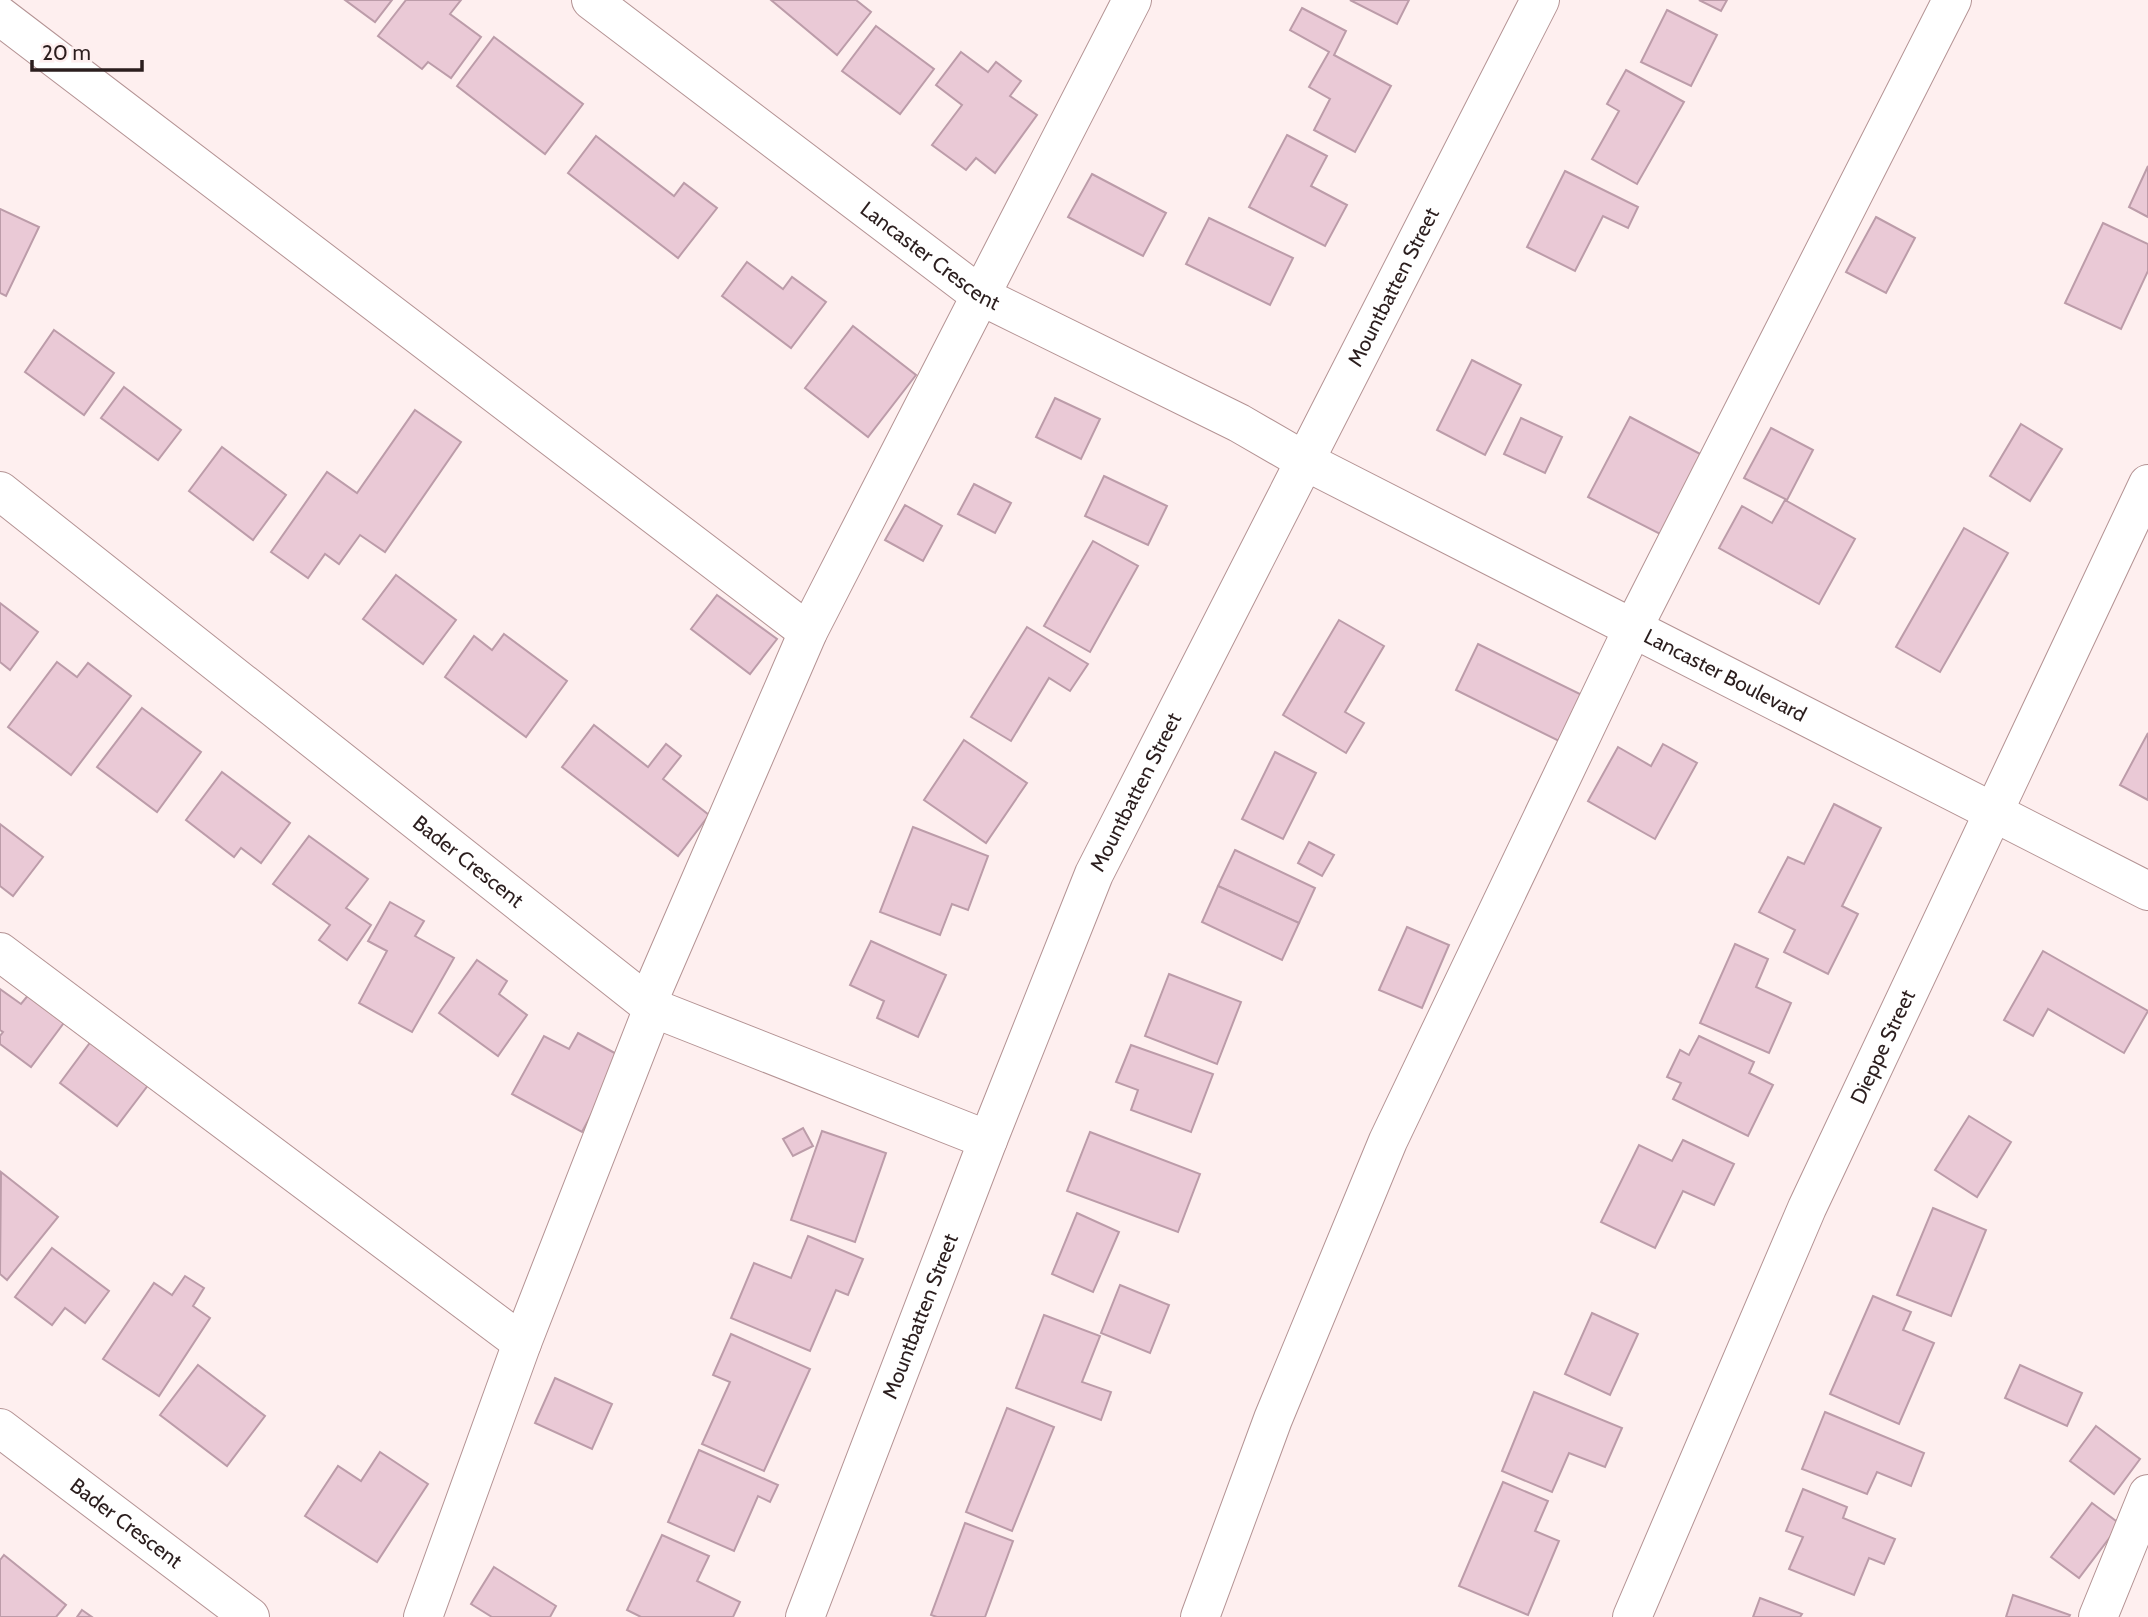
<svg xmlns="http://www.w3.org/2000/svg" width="2148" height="1617" font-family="Cabin,sans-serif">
  <rect width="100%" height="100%" fill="#feefef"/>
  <g fill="#eac9d6" stroke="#bc9ca9" stroke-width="2">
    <path d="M 345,0 L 392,0 L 375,22 Z"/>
    <path d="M 406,0 L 461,0 L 450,14 L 481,37 L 451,78 L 428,62 L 422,69 L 378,36 Z"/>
    <path d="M 771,0 L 856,0 L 871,12 L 837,55 Z"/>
    <path d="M 1350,0 L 1409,0 L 1397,24 Z"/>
    <path d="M 1699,0 L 1727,0 L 1721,11 Z"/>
    <path d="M 1302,8 L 1346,31 L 1334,55 L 1391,86 L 1355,152 L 1314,130 L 1330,99 L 1309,87 L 1329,52 L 1290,30 Z"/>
    <path d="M 1667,10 L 1717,35 L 1691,86 L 1641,62 Z"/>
    <path d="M 876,26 L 934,69 L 900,114 L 842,71 Z"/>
    <path d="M 494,37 L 583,104 L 545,154 L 457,86 Z"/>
    <path d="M 961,52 L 988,72 L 996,62 L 1021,81 L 1010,96 L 1037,115 L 995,173 L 976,158 L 966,170 L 932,145 L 962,105 L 936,85 Z"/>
    <path d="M 1626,70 L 1684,102 L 1637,184 L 1592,159 L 1619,111 L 1607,104 Z"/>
    <path d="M 1287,135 L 1327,156 L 1311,186 L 1347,205 L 1325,246 L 1249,207 Z"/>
    <path d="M 596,136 L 674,196 L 684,183 L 717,208 L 678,258 L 568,173 Z"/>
    <path d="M 2148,166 L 2148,217 L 2129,207 Z"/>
    <path d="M 1565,171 L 1638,207 L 1628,228 L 1603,216 L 1575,271 L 1527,247 Z"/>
    <path d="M 1092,174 L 1166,213 L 1143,256 L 1068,217 Z"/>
    <path d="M 0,209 L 39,227 L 6,296 L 0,293 Z"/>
    <path d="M 1876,217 L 1915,238 L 1886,293 L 1846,272 Z"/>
    <path d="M 1209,218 L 1293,258 L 1270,305 L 1186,264 Z"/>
    <path d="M 2103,223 L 2148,244 L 2148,271 L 2121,329 L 2065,303 Z"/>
    <path d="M 747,262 L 783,289 L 792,277 L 826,302 L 791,348 L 722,296 Z"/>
    <path d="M 853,326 L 916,375 L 868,437 L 805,388 Z"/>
    <path d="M 54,330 L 114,373 L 84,415 L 25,372 Z"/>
    <path d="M 1472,360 L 1521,385 L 1485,455 L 1437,430 Z"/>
    <path d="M 124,387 L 181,430 L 158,460 L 101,418 Z"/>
    <path d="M 1055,398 L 1100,419 L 1081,459 L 1036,437 Z"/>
    <path d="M 415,410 L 461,442 L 385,552 L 360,535 L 339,564 L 325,554 L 308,578 L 271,552 L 327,472 L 357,493 Z"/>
    <path d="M 1630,417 L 1704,456 L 1662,535 L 1588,497 Z"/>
    <path d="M 1521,418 L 1562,437 L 1545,473 L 1504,454 Z"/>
    <path d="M 2021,424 L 2062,449 L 2030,501 L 1990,476 Z"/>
    <path d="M 1771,428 L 1813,450 L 1787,500 L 1744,478 Z"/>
    <path d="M 222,447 L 286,495 L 253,540 L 189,491 Z"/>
    <path d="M 1104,476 L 1167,506 L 1148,545 L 1085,516 Z"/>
    <path d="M 974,484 L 1011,503 L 995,533 L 958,514 Z"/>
    <path d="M 1785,500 L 1855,539 L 1819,604 L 1719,548 L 1742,506 L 1772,523 Z"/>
    <path d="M 905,505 L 942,526 L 923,561 L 885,540 Z"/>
    <path d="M 1964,528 L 2008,553 L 1940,672 L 1896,647 Z"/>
    <path d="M 1093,541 L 1138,566 L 1090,652 L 1044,626 Z"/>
    <path d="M 396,575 L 456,620 L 423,664 L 363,619 Z"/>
    <path d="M 717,595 L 777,639 L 750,674 L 691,629 Z"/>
    <path d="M 0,603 L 38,632 L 10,670 L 0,662 Z"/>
    <path d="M 1339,620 L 1384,646 L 1345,712 L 1364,723 L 1346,753 L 1283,715 Z"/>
    <path d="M 1027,627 L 1088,664 L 1070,691 L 1049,678 L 1011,741 L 971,717 Z"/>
    <path d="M 504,634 L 567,681 L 526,737 L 445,677 L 474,636 L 492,650 Z"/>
    <path d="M 1478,644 L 1586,697 L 1563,743 L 1456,690 Z"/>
    <path d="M 57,662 L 77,677 L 88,663 L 131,696 L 71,775 L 8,727 Z"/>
    <path d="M 142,708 L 201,752 L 157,812 L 97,767 Z"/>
    <path d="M 594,725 L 648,767 L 666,744 L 681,756 L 663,779 L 709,815 L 678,856 L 562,767 Z"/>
    <path d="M 2148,733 L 2148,800 L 2120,785 Z"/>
    <path d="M 964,740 L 1027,783 L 986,843 L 924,800 Z"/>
    <path d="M 1663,744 L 1697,763 L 1655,839 L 1588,801 L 1618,747 L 1651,766 Z"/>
    <path d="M 1275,752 L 1316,773 L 1283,839 L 1242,819 Z"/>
    <path d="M 222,772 L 290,823 L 261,863 L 241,848 L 234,857 L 186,820 Z"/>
    <path d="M 1834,804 L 1881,828 L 1842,906 L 1858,914 L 1828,974 L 1784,952 L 1795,930 L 1759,912 L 1788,857 L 1804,864 Z"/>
    <path d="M 0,824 L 43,857 L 13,896 L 0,886 Z"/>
    <path d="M 913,827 L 988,856 L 968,910 L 952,904 L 940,935 L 880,912 Z"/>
    <path d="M 309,836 L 368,879 L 346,908 L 371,925 L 347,960 L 319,940 L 330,925 L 273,884 Z"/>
    <path d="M 1309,842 L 1334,855 L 1322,876 L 1298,863 Z"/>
    <path d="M 1235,850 L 1315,888 L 1299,923 L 1218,886 Z"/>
    <path d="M 1218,886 L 1299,923 L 1282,960 L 1202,922 Z"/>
    <path d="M 390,902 L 424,921 L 415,936 L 454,958 L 412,1032 L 359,1003 L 387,951 L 368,941 Z"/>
    <path d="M 1407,927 L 1449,945 L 1422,1008 L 1379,990 Z"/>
    <path d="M 871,941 L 946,975 L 918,1037 L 877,1018 L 884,1001 L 850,985 Z"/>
    <path d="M 1735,944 L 1768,959 L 1756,987 L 1791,1003 L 1769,1053 L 1700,1023 Z"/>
    <path d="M 2043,951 L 2148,1011 L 2124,1053 L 2048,1009 L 2033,1036 L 2004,1020 Z"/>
    <path d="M 477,960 L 507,981 L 499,994 L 527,1015 L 498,1056 L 439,1013 Z"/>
    <path d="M 1169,974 L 1241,1002 L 1217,1064 L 1145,1036 Z"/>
    <path d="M 0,989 L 21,1004 L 30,993 L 66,1020 L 31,1067 L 0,1044 L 0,1036 L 3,1032 L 0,1030 Z"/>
    <path d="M 578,1033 L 622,1057 L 582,1132 L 512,1094 L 544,1036 L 569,1049 Z"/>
    <path d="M 1699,1036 L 1754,1062 L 1749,1073 L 1773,1085 L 1748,1136 L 1673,1099 L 1681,1083 L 1667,1077 L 1680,1050 L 1689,1055 Z"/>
    <path d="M 92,1040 L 149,1084 L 117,1126 L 60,1083 Z"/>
    <path d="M 1131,1045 L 1213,1074 L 1191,1132 L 1131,1110 L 1138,1090 L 1116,1082 Z"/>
    <path d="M 1969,1116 L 2011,1142 L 1977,1197 L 1935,1170 Z"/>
    <path d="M 803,1128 L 813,1146 L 793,1156 L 783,1139 Z"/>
    <path d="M 822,1131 L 886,1153 L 855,1242 L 791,1220 Z"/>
    <path d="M 1090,1132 L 1200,1174 L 1178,1232 L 1067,1191 Z"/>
    <path d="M 1683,1140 L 1734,1164 L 1714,1205 L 1683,1191 L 1655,1248 L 1601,1222 L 1639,1145 L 1672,1161 Z"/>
    <path d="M 1,1172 L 58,1217 L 7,1280 L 0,1274 Z"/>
    <path d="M 1933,1208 L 1986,1230 L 1951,1316 L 1897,1295 Z"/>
    <path d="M 1077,1213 L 1119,1232 L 1093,1292 L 1052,1274 Z"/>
    <path d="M 808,1236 L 863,1259 L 848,1295 L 836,1290 L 810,1351 L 731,1318 L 754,1263 L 791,1278 Z"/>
    <path d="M 52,1248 L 109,1291 L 85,1323 L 65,1308 L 52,1325 L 15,1297 Z"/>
    <path d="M 185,1276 L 204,1288 L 193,1306 L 210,1318 L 159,1396 L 103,1359 L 154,1283 L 172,1295 Z"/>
    <path d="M 1120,1285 L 1169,1305 L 1150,1353 L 1101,1333 Z"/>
    <path d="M 1873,1296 L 1911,1312 L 1903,1330 L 1934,1343 L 1899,1424 L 1830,1394 Z"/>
    <path d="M 1592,1313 L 1638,1334 L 1610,1395 L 1565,1374 Z"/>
    <path d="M 1044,1315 L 1100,1336 L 1082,1382 L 1111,1392 L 1101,1420 L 1016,1388 Z"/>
    <path d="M 731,1334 L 810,1369 L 764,1471 L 702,1444 L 730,1382 L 713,1375 Z"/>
    <path d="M 198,1365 L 265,1416 L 227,1466 L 160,1415 Z"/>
    <path d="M 2020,1365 L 2082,1393 L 2067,1426 L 2005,1398 Z"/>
    <path d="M 555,1378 L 612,1404 L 592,1449 L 535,1423 Z"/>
    <path d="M 1534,1392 L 1622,1428 L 1605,1467 L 1569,1453 L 1552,1492 L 1502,1471 Z"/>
    <path d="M 1007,1408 L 1054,1427 L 1012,1531 L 966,1512 Z"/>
    <path d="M 1825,1412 L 1924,1453 L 1911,1486 L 1877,1472 L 1867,1494 L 1802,1469 Z"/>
    <path d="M 2096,1426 L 2140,1459 L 2114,1494 L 2070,1461 Z"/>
    <path d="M 699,1450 L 778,1485 L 770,1502 L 758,1496 L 734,1551 L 668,1522 Z"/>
    <path d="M 380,1452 L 428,1484 L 377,1562 L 305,1516 L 338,1466 L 361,1481 Z"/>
    <path d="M 1503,1482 L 1548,1501 L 1535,1531 L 1559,1541 L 1528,1615 L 1459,1586 Z"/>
    <path d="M 1803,1489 L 1847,1507 L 1843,1518 L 1895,1539 L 1884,1564 L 1869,1558 L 1854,1595 L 1789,1569 L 1803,1537 L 1786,1531 Z"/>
    <path d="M 2092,1503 L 2120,1524 L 2079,1578 L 2051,1557 Z"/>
    <path d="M 965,1523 L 1013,1541 L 985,1617 L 937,1617 L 931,1615 Z"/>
    <path d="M 662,1535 L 709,1556 L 697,1581 L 740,1602 L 733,1617 L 641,1617 L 627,1610 Z"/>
    <path d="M 4,1555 L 66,1605 L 56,1617 L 0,1617 L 0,1560 Z"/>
    <path d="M 494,1567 L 556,1606 L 550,1617 L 492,1617 L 471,1604 Z"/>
    <path d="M 2013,1595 L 2070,1615 L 2069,1617 L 2006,1617 Z"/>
    <path d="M 1760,1598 L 1802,1614 L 1800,1617 L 1753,1617 Z"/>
    <path d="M 82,1610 L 92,1617 L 77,1617 Z"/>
  </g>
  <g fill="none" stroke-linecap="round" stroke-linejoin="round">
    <g stroke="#b49394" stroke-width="40">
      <g id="minor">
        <path id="s1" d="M 591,0 L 981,296 L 1239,423 L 1303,460 L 2148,891"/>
        <path d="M 0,16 L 808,632"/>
        <path id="s2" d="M 0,491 L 653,1008 L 988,1140"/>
        <path d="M 0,952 L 522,1343"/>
        <path d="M 647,1004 L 808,632 L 1132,0"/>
        <path id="s3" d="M 0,1428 L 250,1617"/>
        <path d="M 423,1617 L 522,1343 L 653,1008"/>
        <path id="s4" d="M 805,1617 L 988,1140 L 1094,874 L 1540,0"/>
        <path d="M 1200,1617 L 1273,1419 L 1388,1141 L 1633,628 L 1952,0"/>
        <path id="s5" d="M 1632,1617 L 1807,1208 L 2148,484"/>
        <path d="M 2098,1617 L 2148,1494"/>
      </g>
    </g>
    <use href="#minor" stroke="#fff" stroke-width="38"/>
  </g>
  <g text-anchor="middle" stroke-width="7" stroke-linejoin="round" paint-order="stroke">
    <g font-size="21" fill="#2b1e1e" stroke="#feefef">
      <text dy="7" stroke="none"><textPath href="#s1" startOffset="425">Lancaster Crescent</textPath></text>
      <text dy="7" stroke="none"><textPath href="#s4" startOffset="1456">Mountbatten Street</textPath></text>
      <text dy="7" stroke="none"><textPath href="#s1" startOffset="1325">Lancaster Boulevard</textPath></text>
      <text dy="7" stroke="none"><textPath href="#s4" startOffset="889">Mountbatten Street</textPath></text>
      <text dy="7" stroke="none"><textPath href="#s2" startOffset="597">Bader Crescent</textPath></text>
      <text dy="7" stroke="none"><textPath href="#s5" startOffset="623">Dieppe Street</textPath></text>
      <text dy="7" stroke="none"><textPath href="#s4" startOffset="322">Mountbatten Street</textPath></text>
      <text dy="7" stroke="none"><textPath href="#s3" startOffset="158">Bader Crescent</textPath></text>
    </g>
  </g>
  <path d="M32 60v10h110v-10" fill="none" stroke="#2b1e1e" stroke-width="3.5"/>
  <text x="42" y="60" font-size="21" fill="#2b1e1e" stroke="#feefef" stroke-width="5" paint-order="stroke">20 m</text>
</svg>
